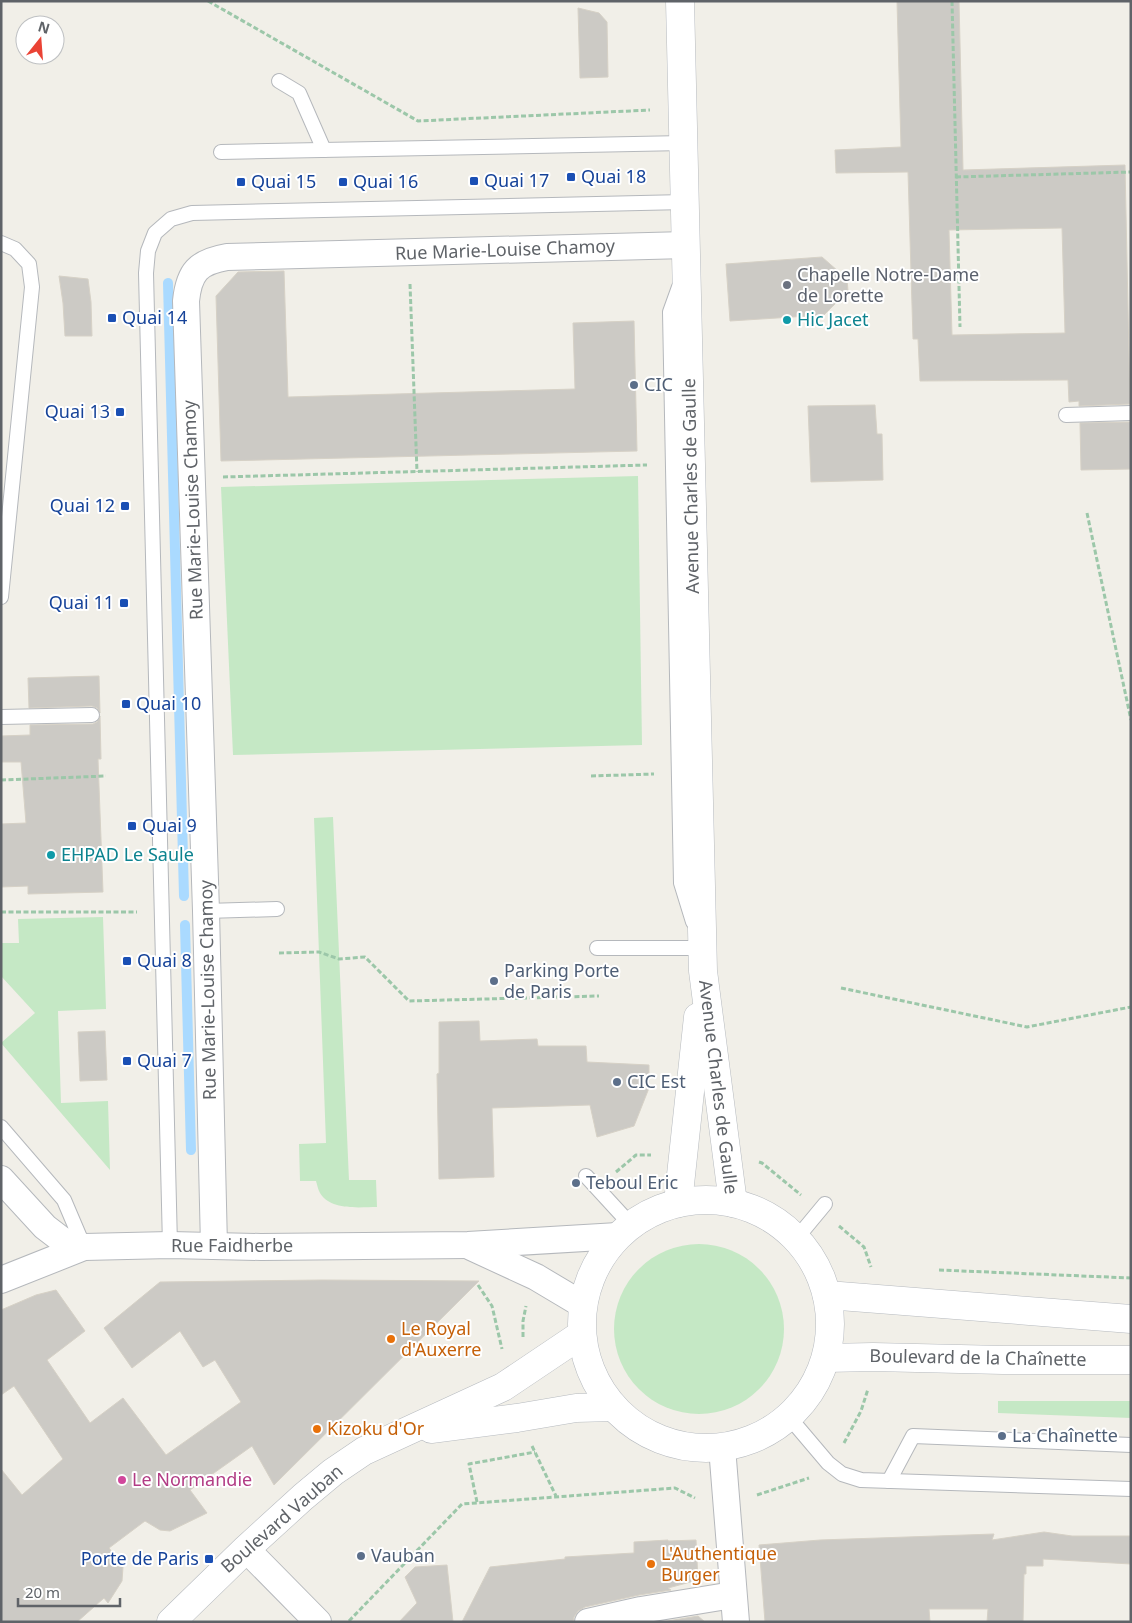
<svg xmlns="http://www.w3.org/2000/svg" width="1132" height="1623" font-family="'Noto Sans',sans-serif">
  <rect width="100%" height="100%" fill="#f1efe8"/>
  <g fill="#c5e8c5">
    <path d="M 638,476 L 642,745 L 233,755 L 221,487 Z"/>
    <path d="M 333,817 L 349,1180 L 376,1180 L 377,1207 C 359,1207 331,1211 320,1193 C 318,1190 317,1184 316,1181 L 300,1181 L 299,1144 L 326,1143 L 314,818 Z"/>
    <path d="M 103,917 L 106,1009 L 58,1011 L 61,1103 L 108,1101 L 110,1170 L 1,1043 L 35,1013 L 1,976 L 1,943 L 19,943 L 18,919 Z"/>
    <circle cx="699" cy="1329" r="85"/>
    <path d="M 998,1401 L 1131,1401 L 1131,1418 L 998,1413 Z"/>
  </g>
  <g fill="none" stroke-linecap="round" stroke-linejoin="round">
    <g stroke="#aadaff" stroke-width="10">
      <path d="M 168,283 L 184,896"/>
      <path d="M 185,925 L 191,1150"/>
    </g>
  </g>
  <g fill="#cccac5" stroke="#d6d1c6" fill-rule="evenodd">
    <path d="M 897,1 L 959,1 L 963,170 L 1125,165 L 1130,404 L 1079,406 L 1079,401 L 1069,402 L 1068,380 L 920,381 L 918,339 L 913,339 L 908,172 L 836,173 L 835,150 L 901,147 ZM 1062,228 L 1065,333 L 952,335 L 949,230 Z"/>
    <path d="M 578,8 L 599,13 L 607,22 L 608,77 L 580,78 Z"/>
    <path d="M 822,257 L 847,279 L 848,291 L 824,315 L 730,321 L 726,264 Z"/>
    <path d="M 284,271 L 288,397 L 575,389 L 573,323 L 634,321 L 637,451 L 221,461 L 216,296 L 238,272 Z"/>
    <path d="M 59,276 L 88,279 L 91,302 L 92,336 L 65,336 L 63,303 Z"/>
    <path d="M 875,405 L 877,434 L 882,434 L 883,480 L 811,482 L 808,406 Z"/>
    <path d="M 1131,422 L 1131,469 L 1081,470 L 1080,423 Z"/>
    <path d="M 99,676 L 100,713 L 97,708 L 92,706 L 29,708 L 28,678 Z"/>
    <path d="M 100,716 L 101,759 L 98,759 L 103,892 L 28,894 L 28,886 L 1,887 L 1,824 L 26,823 L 21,762 L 1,762 L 1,736 L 30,735 L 30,725 L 93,724 L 97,722 Z"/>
    <path d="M 479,1021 L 480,1041 L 537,1039 L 538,1046 L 586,1046 L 587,1062 L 649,1065 L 649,1088 L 634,1126 L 597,1137 L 590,1105 L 492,1108 L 494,1177 L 439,1179 L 437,1074 L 439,1073 L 439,1022 Z"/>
    <path d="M 105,1031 L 107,1080 L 80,1081 L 78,1032 Z"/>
    <path d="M 321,1280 L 479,1281 L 274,1485 L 252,1446 L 190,1490 L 207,1513 L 170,1531 L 160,1530 L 145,1521 L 109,1548 L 123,1567 L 122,1581 L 108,1603 L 104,1598 L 77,1622 L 1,1622 L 1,1469 L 22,1495 L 63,1459 L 14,1386 L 1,1395 L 1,1310 L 36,1295 L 56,1290 L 85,1331 L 47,1360 L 90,1423 L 123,1398 L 166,1455 L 241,1402 L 215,1360 L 203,1367 L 180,1331 L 132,1368 L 104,1328 L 160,1282 Z"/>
    <path d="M 1044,1532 L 1072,1536 L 1131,1536 L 1131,1564 L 1043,1559 L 1043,1566 L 1026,1566 L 1026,1574 L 1024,1574 L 1023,1622 L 987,1622 L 988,1609 L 929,1609 L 930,1622 L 765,1622 L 759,1545 L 820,1540 L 994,1534 L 992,1540 Z"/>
    <path d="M 668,1540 L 668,1541 L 696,1540 L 698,1580 L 668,1588 L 671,1590 L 639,1595 L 585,1607 L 578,1611 L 574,1617 L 573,1622 L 462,1622 L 490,1567 L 565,1559 L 565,1557 L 634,1553 L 634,1542 Z"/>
    <path d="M 447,1565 L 453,1622 L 399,1622 L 417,1603 L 405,1577 L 415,1567 Z"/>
    <path d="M 698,1616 L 705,1622 L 662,1622 Z"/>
  </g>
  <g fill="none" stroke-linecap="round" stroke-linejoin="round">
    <g stroke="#b5b8bc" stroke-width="16">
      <g id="service">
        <path d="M 279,81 L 299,93 L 324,150"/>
        <path d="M 221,152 L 684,143"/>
        <path d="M 1,243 L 15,249 L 29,264 L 32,287 L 1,597"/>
        <path d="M 679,287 L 670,312 L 681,883 L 693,922"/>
        <path d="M 1066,415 L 1131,413"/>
        <path d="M 1,717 L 92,715"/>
        <path d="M 206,911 L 277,909"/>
        <path d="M 597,948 L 702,948 L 701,944"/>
        <path d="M 1,1127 L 64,1200 L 84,1247"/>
        <path d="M 586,1176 L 631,1225"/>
        <path d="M 796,1239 L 825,1204"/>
        <path d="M 170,1245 L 146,273 L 148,251 L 155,233 L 171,219 L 192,213 L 685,202"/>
        <path d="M 789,1417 L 828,1463 L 842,1474 L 861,1480 L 1131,1489"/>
        <path d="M 889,1481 L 913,1436 L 1131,1445"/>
      </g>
    </g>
    <g stroke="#b5b8bc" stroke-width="28">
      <g id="minor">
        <path d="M 1,1179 L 45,1227 L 62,1240 L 84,1247"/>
        <path d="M 214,1246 L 206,911 L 186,301 C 189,272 198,262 227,257 L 686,245"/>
        <path d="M 471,1247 L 536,1277 L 583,1305"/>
        <path d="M 1,1280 L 84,1247 L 170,1245 L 261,1247 L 468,1245 L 618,1236"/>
        <path d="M 722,1447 L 736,1622"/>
        <path d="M 246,1549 L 318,1622"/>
        <path d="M 588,1622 L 641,1610 L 733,1595"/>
      </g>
    </g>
    <g stroke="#b6babf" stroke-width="29">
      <g id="secondary">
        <path d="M 680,1 L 703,971 L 733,1203"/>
        <circle cx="706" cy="1324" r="124"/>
        <path d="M 678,1203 L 698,1017"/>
        <path d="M 827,1295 L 1131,1319"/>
        <path d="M 826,1358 L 873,1357 L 1003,1360 L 1131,1360"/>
        <path d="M 431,1429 L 517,1418 L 576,1408 L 613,1407"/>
        <path d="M 171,1622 L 246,1549 L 303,1497 L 333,1472 L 364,1451 L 503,1387 L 582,1334"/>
      </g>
    </g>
    <g stroke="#9cc7a9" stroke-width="3" stroke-dasharray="5 2.5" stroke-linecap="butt">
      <path d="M 208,1 L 418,121 L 650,110"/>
      <path d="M 952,1 L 960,327"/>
      <path d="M 956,177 L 1131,172"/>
      <path d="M 410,284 L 417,472"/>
      <path d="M 223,477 L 647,465"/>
      <path d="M 1087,513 L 1131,720"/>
      <path d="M 591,776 L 654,774"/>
      <path d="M 1,780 L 106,776"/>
      <path d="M 1,912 L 137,912"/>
      <path d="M 279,953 L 319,952 L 339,959 L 365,957 L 409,1001 L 599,996"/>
      <path d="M 841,988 L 1027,1027 L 1131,1007"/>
      <path d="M 759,1162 L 762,1163 L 801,1195"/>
      <path d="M 616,1172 L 636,1155 L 651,1155"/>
      <path d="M 839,1226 L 864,1247 L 871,1267"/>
      <path d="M 939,1270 L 1131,1278"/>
      <path d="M 478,1285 L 492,1306 L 502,1349"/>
      <path d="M 523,1337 L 523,1321 L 526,1306"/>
      <path d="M 844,1443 L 861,1411 L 868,1389"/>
      <path d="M 532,1446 L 556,1496"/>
      <path d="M 757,1495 L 809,1478"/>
      <path d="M 477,1502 L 469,1464 L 535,1452"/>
      <path d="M 349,1621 L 462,1504 L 675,1488 L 695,1498"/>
    </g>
    <use href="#service" stroke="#fff" stroke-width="14"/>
    <use href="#minor" stroke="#fff" stroke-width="26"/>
    <use href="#secondary" stroke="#fff" stroke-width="28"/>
  </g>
  <g fill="#1a4fb4" stroke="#fff" stroke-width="2">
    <rect x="566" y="172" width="10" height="10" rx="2.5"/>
    <rect x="469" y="176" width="10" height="10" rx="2.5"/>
    <rect x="236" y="177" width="10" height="10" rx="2.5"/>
    <rect x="338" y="177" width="10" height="10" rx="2.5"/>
    <rect x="107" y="313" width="10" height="10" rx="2.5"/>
    <rect x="115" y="407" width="10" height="10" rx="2.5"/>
    <rect x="120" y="501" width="10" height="10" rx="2.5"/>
    <rect x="119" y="598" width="10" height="10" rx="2.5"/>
    <rect x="121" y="699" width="10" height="10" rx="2.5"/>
    <rect x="127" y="821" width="10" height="10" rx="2.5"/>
    <rect x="122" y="956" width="10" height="10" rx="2.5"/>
    <rect x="122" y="1056" width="10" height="10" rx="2.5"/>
    <rect x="204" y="1554" width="10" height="10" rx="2.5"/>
  </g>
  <circle fill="#6b7280" stroke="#fff" stroke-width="2" cx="787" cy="285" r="5"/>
  <g fill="#0f9aa8" stroke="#fff" stroke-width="2">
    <circle cx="787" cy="320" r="5"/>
    <circle cx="51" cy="855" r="5"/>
  </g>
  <g fill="#5c6f8a" stroke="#fff" stroke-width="2">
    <circle cx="634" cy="385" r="5"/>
    <circle cx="494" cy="981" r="5"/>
    <circle cx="617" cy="1082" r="5"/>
    <circle cx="576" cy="1183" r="5"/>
    <circle cx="1002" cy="1436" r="5"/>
    <circle cx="361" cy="1556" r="5"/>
  </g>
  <g fill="#e8710a" stroke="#fff" stroke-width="2">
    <circle cx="391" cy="1339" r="5"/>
    <circle cx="317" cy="1429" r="5"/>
    <circle cx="651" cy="1564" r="5"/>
  </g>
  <circle fill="#d1479c" stroke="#fff" stroke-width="2" cx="122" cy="1480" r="5"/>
  <g text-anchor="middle" stroke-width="4" stroke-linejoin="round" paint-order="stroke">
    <g font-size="18" fill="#164399" stroke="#fff" text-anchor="start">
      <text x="581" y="183">Quai 18</text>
      <text x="484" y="187">Quai 17</text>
      <text x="251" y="188">Quai 15</text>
      <text x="353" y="188">Quai 16</text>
      <text x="122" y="324">Quai 14</text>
      <text x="110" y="418" text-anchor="end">Quai 13</text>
      <text x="115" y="512" text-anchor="end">Quai 12</text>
      <text x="114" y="609" text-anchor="end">Quai 11</text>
      <text x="136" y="710">Quai 10</text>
      <text x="142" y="832">Quai 9</text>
      <text x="137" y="967">Quai 8</text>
      <text x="137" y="1067">Quai 7</text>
      <text x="199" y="1565" text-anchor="end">Porte de Paris</text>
    </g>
    <g font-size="18" fill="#5f6368" stroke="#fff">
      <text transform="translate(505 250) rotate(-2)" y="6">Rue Marie-Louise Chamoy</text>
      <text transform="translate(691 486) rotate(-91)" y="6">Avenue Charles de Gaulle</text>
      <text transform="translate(193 510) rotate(-92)" y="6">Rue Marie-Louise Chamoy</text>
      <text transform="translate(208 990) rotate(-91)" y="6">Rue Marie-Louise Chamoy</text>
      <text transform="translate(718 1087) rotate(83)" y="6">Avenue Charles de Gaulle</text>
      <text x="232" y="1252">Rue Faidherbe</text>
      <text transform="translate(978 1358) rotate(1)" y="6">Boulevard de la Chaînette</text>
      <text transform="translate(282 1519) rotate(-41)" y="6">Boulevard Vauban</text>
    </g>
    <g font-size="18" fill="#5b616d" stroke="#fff" text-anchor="start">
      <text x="797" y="281">Chapelle Notre-Dame<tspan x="797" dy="21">de Lorette</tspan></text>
    </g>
    <g font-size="18" fill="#0d838f" stroke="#fff" text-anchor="start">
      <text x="797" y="326">Hic Jacet</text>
      <text x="61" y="861">EHPAD Le Saule</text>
    </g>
    <g font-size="18" fill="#4e5e75" stroke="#fff" text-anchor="start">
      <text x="644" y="391">CIC</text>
      <text x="504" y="977">Parking Porte<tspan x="504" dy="21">de Paris</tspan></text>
      <text x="627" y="1088">CIC Est</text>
      <text x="586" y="1189">Teboul Eric</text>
      <text x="1012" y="1442">La Chaînette</text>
      <text x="371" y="1562">Vauban</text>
    </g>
    <g font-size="18" fill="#c56008" stroke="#fff" text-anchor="start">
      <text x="401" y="1335">Le Royal<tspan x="401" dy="21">d'Auxerre</tspan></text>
      <text x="327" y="1435">Kizoku d'Or</text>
      <text x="661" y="1560">L'Authentique<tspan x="661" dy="21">Burger</tspan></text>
    </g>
    <g font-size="18" fill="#b23c85" stroke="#fff" text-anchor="start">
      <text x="132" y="1486">Le Normandie</text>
    </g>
  </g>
  <rect width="1132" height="1623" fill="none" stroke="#5f6368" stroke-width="5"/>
  <g transform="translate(40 40) rotate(17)"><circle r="24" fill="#ffffff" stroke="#bfc1c3"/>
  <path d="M0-4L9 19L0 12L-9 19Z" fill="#ea4335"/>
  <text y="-8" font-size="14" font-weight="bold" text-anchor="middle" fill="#5f6368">N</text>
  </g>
  <path d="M18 1598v8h102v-8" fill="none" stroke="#5f6368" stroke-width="2.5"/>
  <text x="25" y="1598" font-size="15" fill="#5f6368" stroke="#ffffff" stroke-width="4" paint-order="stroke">20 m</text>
</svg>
